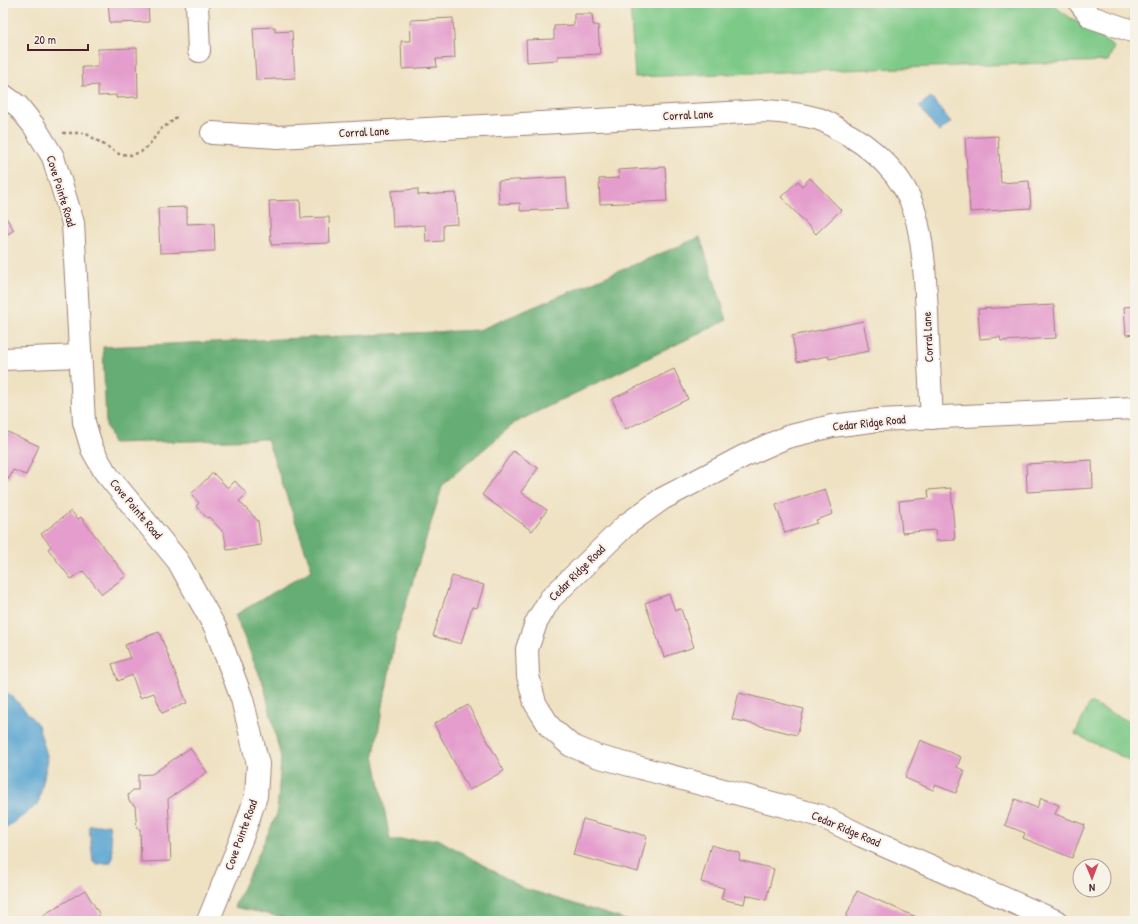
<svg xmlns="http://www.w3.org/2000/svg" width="1138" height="924" font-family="'Patrick Hand',sans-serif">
  <rect width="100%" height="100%" fill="#f7f3e8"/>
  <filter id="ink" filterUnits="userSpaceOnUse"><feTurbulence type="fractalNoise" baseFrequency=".025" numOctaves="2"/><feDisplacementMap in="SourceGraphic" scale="8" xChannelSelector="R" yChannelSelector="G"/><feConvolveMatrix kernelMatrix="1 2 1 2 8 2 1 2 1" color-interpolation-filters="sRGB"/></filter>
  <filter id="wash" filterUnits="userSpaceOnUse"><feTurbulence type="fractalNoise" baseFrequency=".012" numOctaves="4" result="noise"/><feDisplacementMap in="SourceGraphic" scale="16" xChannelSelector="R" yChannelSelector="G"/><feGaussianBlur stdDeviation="0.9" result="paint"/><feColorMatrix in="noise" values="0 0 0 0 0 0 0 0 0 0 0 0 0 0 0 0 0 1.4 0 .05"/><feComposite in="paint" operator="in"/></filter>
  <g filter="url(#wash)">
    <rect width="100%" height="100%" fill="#efe2c3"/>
    <g fill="#7dc987" stroke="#647459">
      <path d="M 630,3 L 1054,3 L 1059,10 L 1114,47 L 1108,61 L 635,77 Z"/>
      <path d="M 1090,703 L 1135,724 L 1135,763 L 1075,734 Z"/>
    </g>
    <path fill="#66ad74" stroke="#586650" d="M 700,237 L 727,320 L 516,422 L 443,484 L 396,636 L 374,754 L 390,840 L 438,839 L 523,888 L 629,921 L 299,921 L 234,907 L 277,814 L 281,758 L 264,686 L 235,615 L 312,570 L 267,439 L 113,443 L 106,425 L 103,347 L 479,330 Z"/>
    <g fill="#59a4d1" stroke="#52627e">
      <path d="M 931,97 L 951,122 L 939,132 L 919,106 Z"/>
      <path d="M 3,689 L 15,699 L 38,725 L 48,759 L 38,804 L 3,831 Z"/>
      <path d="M 109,824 L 113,858 L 110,863 L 97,864 L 93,861 L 89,826 Z"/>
    </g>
    <g id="blocks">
      <g fill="#e49dcd">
        <path d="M 108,3 L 148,3 L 149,22 L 110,23 Z"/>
        <path d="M 574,14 L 592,14 L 593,25 L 598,25 L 600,54 L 558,56 L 558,60 L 527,62 L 526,40 L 554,39 L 554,26 L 574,25 Z"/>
        <path d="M 453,18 L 455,58 L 436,59 L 437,67 L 402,69 L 401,41 L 411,41 L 410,20 Z"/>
        <path d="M 275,27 L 275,32 L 292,31 L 295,78 L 256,80 L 253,28 Z"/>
        <path d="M 137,48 L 138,97 L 116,98 L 116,95 L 98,96 L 98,85 L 83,86 L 82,67 L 98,67 L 98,49 Z"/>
        <path d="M 998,136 L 1001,183 L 1029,181 L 1031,208 L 970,212 L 965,138 Z"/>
        <path d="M 665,167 L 667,201 L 600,204 L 599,179 L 619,178 L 618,170 Z"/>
        <path d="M 566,177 L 568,209 L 520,211 L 520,203 L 499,204 L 498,181 Z"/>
        <path d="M 810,178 L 841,210 L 816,234 L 781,197 L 798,181 L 802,186 Z"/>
        <path d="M 418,189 L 418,195 L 456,193 L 458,224 L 443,225 L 443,241 L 426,242 L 425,225 L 393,227 L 391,191 Z"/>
        <path d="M 300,200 L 301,218 L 329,217 L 330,243 L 271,245 L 269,201 Z"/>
        <path d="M 187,207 L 187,224 L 214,223 L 215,251 L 160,253 L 158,208 Z"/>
        <path d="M 3,213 L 14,230 L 3,237 Z"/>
        <path d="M 1054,305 L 1056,338 L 1001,341 L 1000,337 L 980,339 L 978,309 Z"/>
        <path d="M 1135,306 L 1135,334 L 1126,335 L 1124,307 Z"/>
        <path d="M 863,321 L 869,351 L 829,359 L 828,356 L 797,362 L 792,336 Z"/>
        <path d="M 674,369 L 688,399 L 626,429 L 612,399 Z"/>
        <path d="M 3,430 L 39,446 L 26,475 L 13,470 L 9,479 L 3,476 Z"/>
        <path d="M 513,451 L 538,468 L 521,492 L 547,510 L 532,531 L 482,495 Z"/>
        <path d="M 1092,460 L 1093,488 L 1027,492 L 1026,464 Z"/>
        <path d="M 213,473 L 228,488 L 235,481 L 247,494 L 239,501 L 258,521 L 261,545 L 227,550 L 224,533 L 209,517 L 207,518 L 196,506 L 199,503 L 191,494 Z"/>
        <path d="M 951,488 L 955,540 L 936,541 L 935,530 L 902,533 L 899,501 L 929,498 L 928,490 Z"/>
        <path d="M 825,489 L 833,514 L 816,520 L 817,523 L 785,533 L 776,505 Z"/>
        <path d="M 71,511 L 78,519 L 81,517 L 126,576 L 102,594 L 83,571 L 71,579 L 48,549 L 51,546 L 41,534 Z"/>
        <path d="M 452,576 L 484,585 L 477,608 L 472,607 L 461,644 L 433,636 Z"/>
        <path d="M 669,594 L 675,610 L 681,609 L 694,647 L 664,657 L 645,603 Z"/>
        <path d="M 159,632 L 187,703 L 162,713 L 154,693 L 140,698 L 132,675 L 118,681 L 112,664 L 130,658 L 125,645 Z"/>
        <path d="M 739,693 L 804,709 L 797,735 L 732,719 Z"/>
        <path d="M 468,705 L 504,771 L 469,790 L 434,724 Z"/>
        <path d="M 920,740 L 961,757 L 957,767 L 965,771 L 956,793 L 935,785 L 933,790 L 905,778 Z"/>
        <path d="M 190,748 L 207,772 L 168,799 L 171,861 L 141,862 L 140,829 L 137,829 L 135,806 L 129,801 L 128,795 L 133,790 L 138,790 L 138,775 L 152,774 Z"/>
        <path d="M 1041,798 L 1059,805 L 1055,814 L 1085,825 L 1072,858 L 1023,838 L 1025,833 L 1005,825 L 1015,799 L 1037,808 Z"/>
        <path d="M 583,819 L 647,836 L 638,872 L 573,855 Z"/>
        <path d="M 711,845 L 740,853 L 739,860 L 774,869 L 766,900 L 746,895 L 744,904 L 721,899 L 724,888 L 701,882 Z"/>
        <path d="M 85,890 L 100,915 L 90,921 L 40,921 L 45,914 Z"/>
        <path d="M 857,891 L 925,921 L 850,921 L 845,919 Z"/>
      </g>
    </g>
  </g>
  <g filter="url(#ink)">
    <use href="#blocks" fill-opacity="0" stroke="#9c8077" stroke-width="1"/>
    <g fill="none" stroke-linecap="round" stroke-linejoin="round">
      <g stroke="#9c8077" stroke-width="24">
        <g id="minor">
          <path d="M 197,3 L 199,51"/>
          <path d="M 1080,3 L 1091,17 L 1135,32"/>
          <path d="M 3,95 L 18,106 L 34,126 L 53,157 L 73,223 L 84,422 L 92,449 L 105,472 L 178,561 L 216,629 L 242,699 L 258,764 L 256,796 L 243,835 L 208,921"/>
          <path d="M 212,133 L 278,137 L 765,111 C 783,112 801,114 819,119 C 825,121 832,125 838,129 C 872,146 904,175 915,213 C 924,245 925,279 927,312 C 928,348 930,383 932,418"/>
          <path d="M 3,359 L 80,356"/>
          <path d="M 1056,921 L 862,836 L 821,816 L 596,756 L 570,745 L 550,727 L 535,703 L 528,676 L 527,649 L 536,623 L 550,599 L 626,525 L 662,499 L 744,456 L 787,437 L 832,426 L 879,420 L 1135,408"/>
        </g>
      </g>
      <path stroke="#9c8077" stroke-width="2.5" stroke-dasharray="3 3" stroke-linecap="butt" d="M 63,133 L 85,133 L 119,154 L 131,155 L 141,152 L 149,145 L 161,129 L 174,120 L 178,114"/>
      <use href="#minor" stroke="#fff" stroke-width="22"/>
    </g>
  </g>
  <g text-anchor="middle" stroke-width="4" stroke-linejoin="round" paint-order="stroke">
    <g font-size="12" fill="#4a1f2b" stroke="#f7f3e8">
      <text transform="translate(688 115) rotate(-3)" y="4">Corral Lane</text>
      <text transform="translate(364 132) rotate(-3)" y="4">Corral Lane</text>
      <text transform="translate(61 191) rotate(73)" y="4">Cove Pointe Road</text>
      <text transform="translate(928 337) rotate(-93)" y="4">Corral Lane</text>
      <text transform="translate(869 423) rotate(-6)" y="4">Cedar Ridge Road</text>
      <text transform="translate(136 509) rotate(50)" y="4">Cove Pointe Road</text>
      <text transform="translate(577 573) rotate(-45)" y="4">Cedar Ridge Road</text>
      <text transform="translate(846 829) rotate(23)" y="4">Cedar Ridge Road</text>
      <text transform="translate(241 835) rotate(-70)" y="4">Cove Pointe Road</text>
    </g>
  </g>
  <rect width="1138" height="924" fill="none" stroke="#f7f3e8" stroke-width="16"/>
  <g transform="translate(1092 878) rotate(179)"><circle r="19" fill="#f7f3e8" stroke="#b29e9c"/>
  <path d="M0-3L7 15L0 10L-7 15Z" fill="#d1495b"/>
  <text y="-6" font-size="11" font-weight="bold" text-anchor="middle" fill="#4a1f2b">N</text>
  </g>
  <path d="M28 44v6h60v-6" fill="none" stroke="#4a1f2b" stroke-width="2"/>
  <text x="34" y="44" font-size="12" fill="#4a1f2b" stroke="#f7f3e8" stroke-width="3" paint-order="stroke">20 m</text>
</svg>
